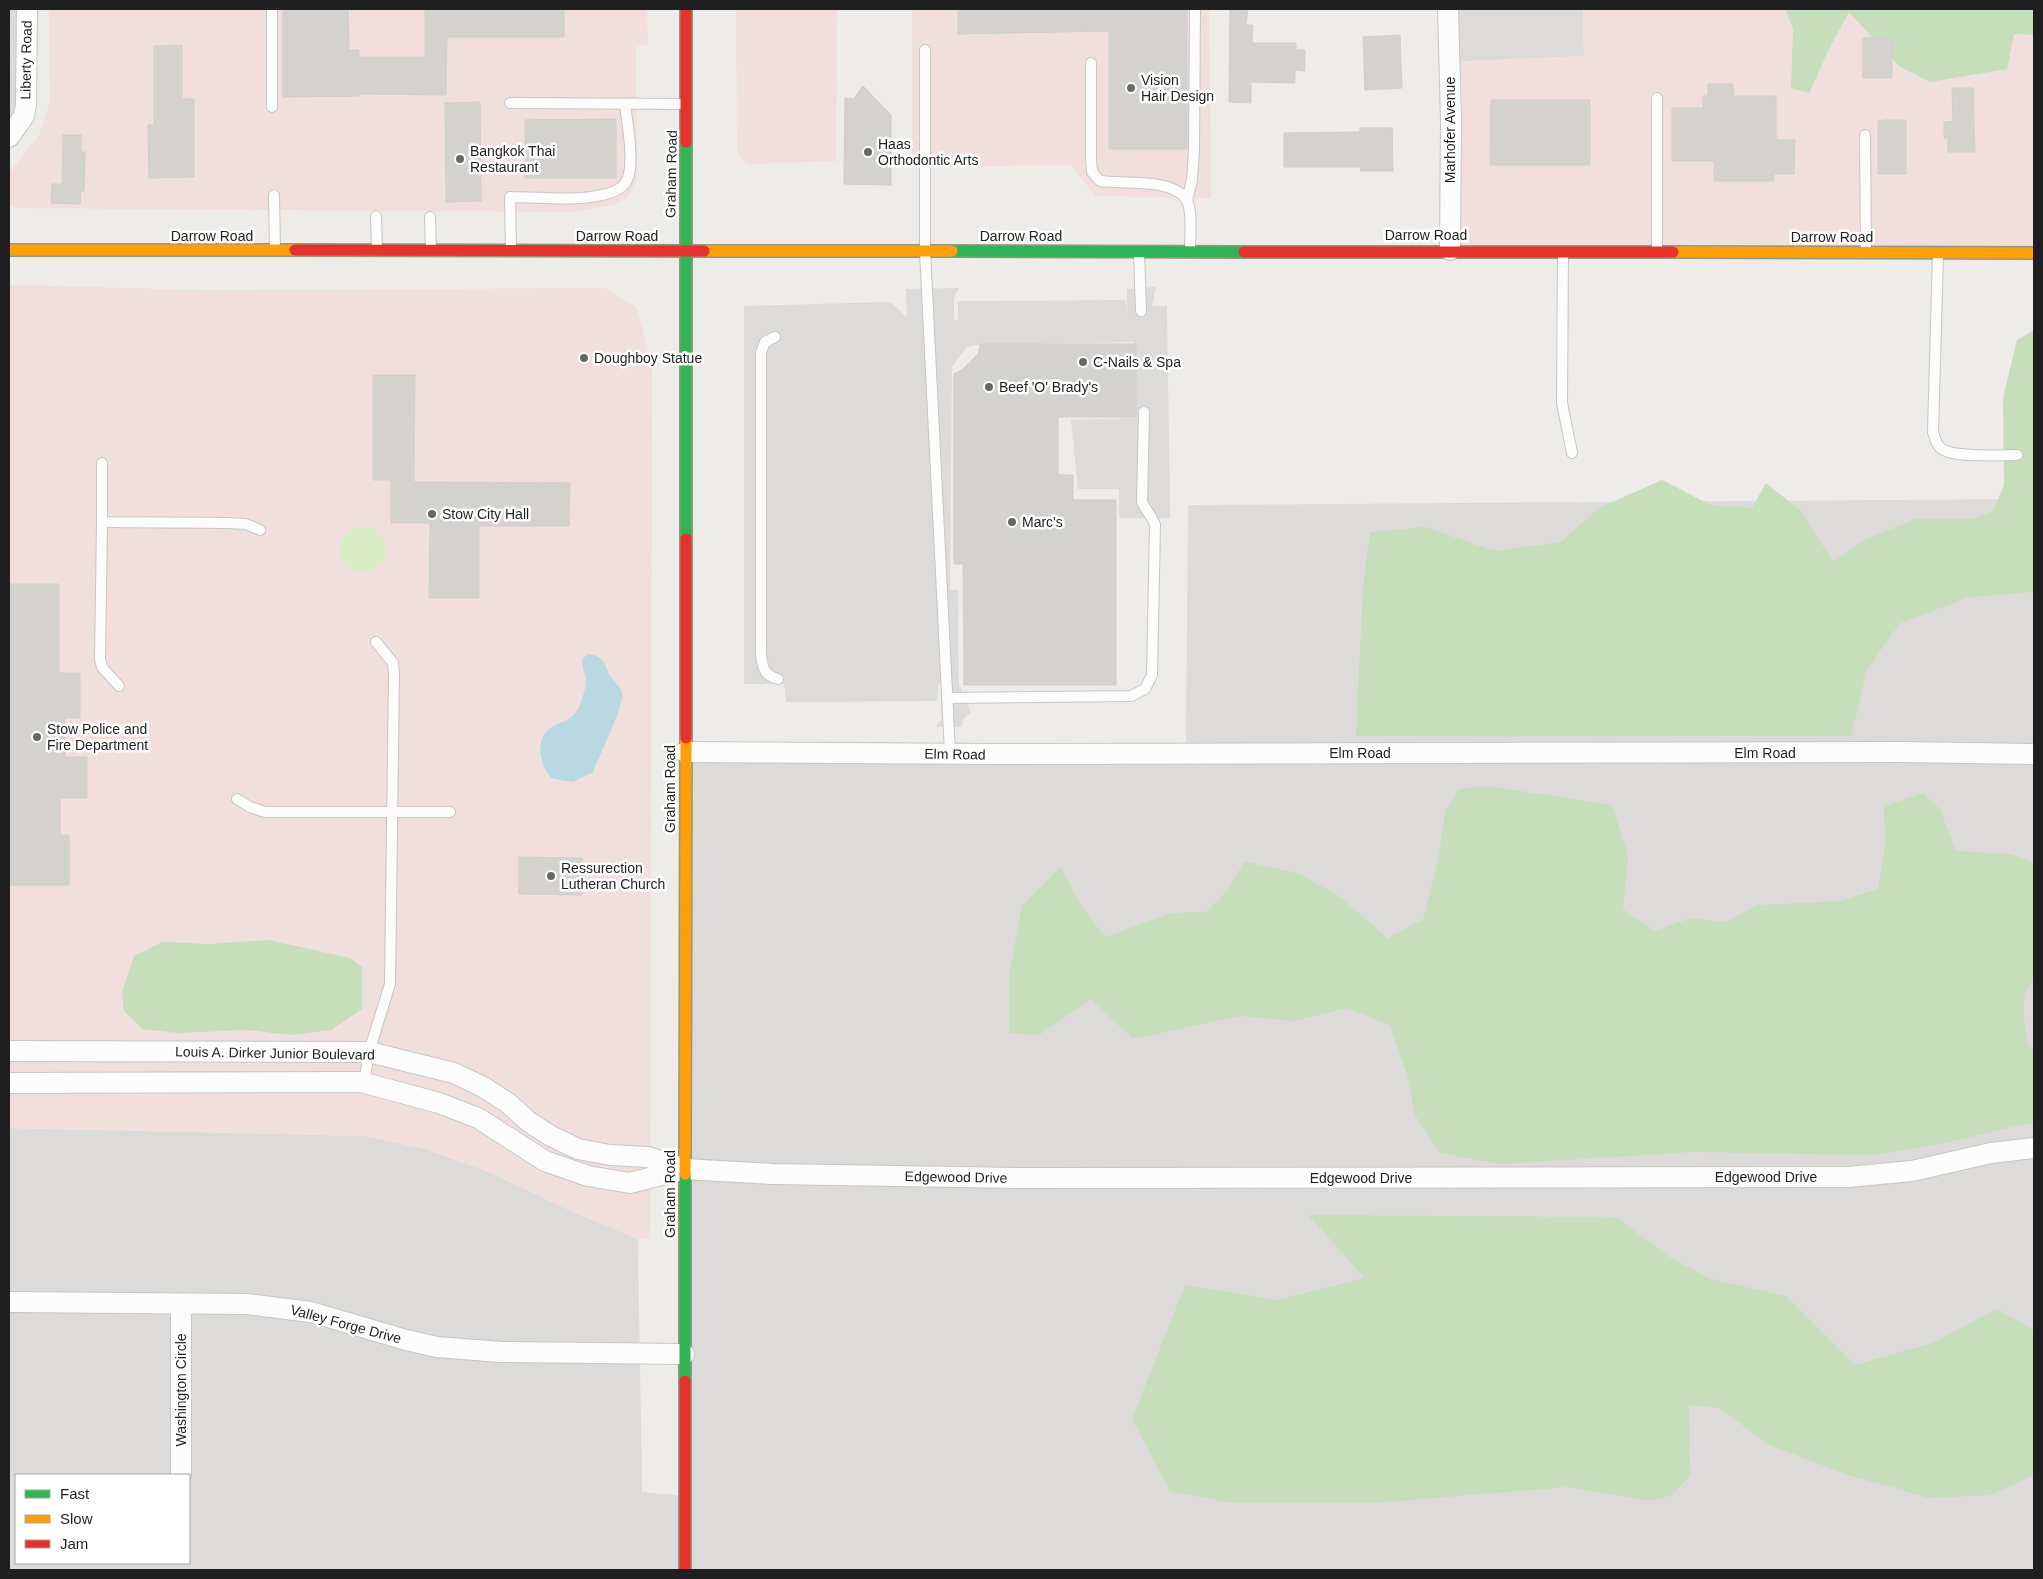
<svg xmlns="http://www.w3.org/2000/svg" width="2043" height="1579" font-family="Helvetica,sans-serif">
  <rect width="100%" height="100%" fill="#edece8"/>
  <g fill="#dcdbd9" fill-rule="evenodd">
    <path d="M 9,9 L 27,9 L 28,75 L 9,137 Z"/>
    <path d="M 1448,9 L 1583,9 L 1584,56 L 1449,62 Z"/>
    <path d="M 1156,287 L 1152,306 L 1167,306 L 1170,518 L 1119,518 L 1119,489 L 1078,489 L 1071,420 L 1134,418 L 1134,342 L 976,345 L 966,348 L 952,367 L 950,590 L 958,590 L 959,685 L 971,713 L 964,718 L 962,727 L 936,727 L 941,720 L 941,683 L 938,684 L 937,701 L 786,702 L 784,684 L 744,684 L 744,306 L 890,302 L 907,317 L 906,289 L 959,288 L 954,297 L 954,319 L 956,320 L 958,319 L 958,301 L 1126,300 L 1127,319 L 1127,289 Z"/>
    <path d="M 2034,499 L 2034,1570 L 9,1570 L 9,1128 L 366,1136 L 425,1149 L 489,1172 L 573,1212 L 638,1239 L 642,1492 L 684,1496 L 685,752 L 1186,752 L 1188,505 ZM 16,1475 L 189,1475 L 189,1563 L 16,1563 Z"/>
  </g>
  <g fill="#f0dfdc">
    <path d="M 49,9 L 647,9 L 648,45 L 636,47 L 637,178 L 628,197 L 613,205 L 573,212 L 18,208 L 9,204 L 9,173 L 39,135 L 50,102 Z"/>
    <path d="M 736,9 L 1209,9 L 1211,198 L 1095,196 L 1071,165 L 912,167 L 912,10 L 837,10 L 836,161 L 748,164 L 737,155 Z"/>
    <path d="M 1583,9 L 2034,9 L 2034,253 L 1447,259 L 1449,62 L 1584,56 Z"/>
    <path d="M 9,285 L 206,290 L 605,288 L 637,308 L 652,366 L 650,1239 L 638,1239 L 573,1212 L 489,1172 L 425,1149 L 366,1136 L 9,1128 Z"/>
  </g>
  <circle fill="#d9edc5" cx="363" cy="549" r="23"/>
  <g fill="#c6debb">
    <path d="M 1785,9 L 2034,9 L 2034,35 L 2014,34 L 2007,69 L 1930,82 L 1899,66 L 1849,12 L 1829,49 L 1809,93 L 1791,88 L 1793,28 Z"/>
    <path d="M 2034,330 L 2034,592 L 1969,597 L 1899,624 L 1867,670 L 1851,736 L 1356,736 L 1363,587 L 1370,532 L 1424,527 L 1495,551 L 1561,542 L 1599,508 L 1662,480 L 1711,505 L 1752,508 L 1766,483 L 1801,511 L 1833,562 L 1865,540 L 1915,519 L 1973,519 L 1993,511 L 2004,485 L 2003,398 L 2017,340 Z"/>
    <path d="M 1488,786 L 1612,805 L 1628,855 L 1623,909 L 1654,931 L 1691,918 L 1727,922 L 1757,905 L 1840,901 L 1878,889 L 1885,848 L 1884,806 L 1923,793 L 1940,809 L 1956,851 L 2011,854 L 2034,863 L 2034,981 C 2017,996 2025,1028 2029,1047 L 2034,1048 L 2034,1122 L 1941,1144 L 1875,1155 L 1694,1152 L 1500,1164 L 1440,1153 L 1415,1115 L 1407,1075 L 1390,1025 L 1347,1008 L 1294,1021 L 1240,1016 L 1133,1039 L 1091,999 L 1039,1035 L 1009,1033 L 1009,975 L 1022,906 L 1060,867 L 1081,905 L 1105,937 L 1171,913 L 1206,912 L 1228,890 L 1244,861 L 1301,874 L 1343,899 L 1387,938 L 1423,919 L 1438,862 L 1445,811 L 1459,789 Z"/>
    <path d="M 269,940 L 350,958 L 362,967 L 362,1009 L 331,1030 L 290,1035 L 247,1030 L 178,1033 L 142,1029 L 124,1011 L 122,992 L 134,956 L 163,942 L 209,944 Z"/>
    <path d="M 1308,1215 L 1616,1217 L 1671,1258 L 1711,1279 L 1786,1296 L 1855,1365 L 1933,1343 L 1997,1309 L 2034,1330 L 2034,1475 L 1991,1495 L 1929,1498 L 1845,1474 L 1767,1444 L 1720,1408 L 1689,1405 L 1690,1476 L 1672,1495 L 1650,1501 L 1568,1487 L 1374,1503 L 1232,1503 L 1170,1491 L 1132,1419 L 1185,1285 L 1277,1300 L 1365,1278 Z"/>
  </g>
  <path fill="#b9d8e2" d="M 589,654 C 603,657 604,662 609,674 C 612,680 621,687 622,693 C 625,704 598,760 592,773 L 572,782 L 551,778 C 541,765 534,742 549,729 C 561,719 571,724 579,707 C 582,700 586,688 586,681 C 585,672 581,667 583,658 Z"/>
  <g fill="#d4d2cf" stroke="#d1cdc9">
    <path d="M 283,9 L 348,9 L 349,50 L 359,50 L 359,57 L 425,57 L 425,9 L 564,9 L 564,37 L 447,37 L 446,95 L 359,94 L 359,96 L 283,97 Z"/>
    <path d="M 958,9 L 1187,9 L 1187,149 L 1109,149 L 1109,31 L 958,34 Z"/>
    <path d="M 1230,9 L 1248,9 L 1246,25 L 1253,25 L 1252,43 L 1296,43 L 1296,50 L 1305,50 L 1305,71 L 1295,70 L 1295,83 L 1251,82 L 1251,103 L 1229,102 Z"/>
    <path d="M 1400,35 L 1402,88 L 1365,90 L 1363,37 Z"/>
    <rect x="1863" y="38" width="29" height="40"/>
    <path d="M 182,45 L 182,99 L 194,99 L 194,177 L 149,178 L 148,125 L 154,125 L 154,46 Z"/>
    <path d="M 1708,84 L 1733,84 L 1733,96 L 1776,96 L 1776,140 L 1795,140 L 1794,174 L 1774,174 L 1774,181 L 1714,181 L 1714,161 L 1672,161 L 1672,108 L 1703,108 L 1703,96 L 1708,96 Z"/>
    <path d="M 863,86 L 891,115 L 891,185 L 844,184 L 845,98 L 854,99 Z"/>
    <path d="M 1952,88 L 1973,88 L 1975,152 L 1948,152 L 1948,138 L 1944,138 L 1944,122 L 1953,121 Z"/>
    <path d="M 1491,100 L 1590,100 L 1590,165 L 1490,165 Z"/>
    <path d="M 480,102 L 481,201 L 446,202 L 445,103 Z"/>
    <path d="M 616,119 L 616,178 L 525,178 L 525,120 Z"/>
    <path d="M 1886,120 L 1906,120 L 1906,174 L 1878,174 L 1878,121 Z"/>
    <path d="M 1360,128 L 1392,128 L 1393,171 L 1361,171 L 1360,167 L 1284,167 L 1284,133 L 1360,132 Z"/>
    <path d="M 63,135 L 81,135 L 81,152 L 85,152 L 84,191 L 81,191 L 80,204 L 51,203 L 52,184 L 62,184 Z"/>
    <path d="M 980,344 L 1136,344 L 1136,417 L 1058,417 L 1058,475 L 1073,475 L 1073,500 L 1116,500 L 1116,685 L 964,685 L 963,564 L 954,564 L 954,374 L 963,369 L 978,354 Z"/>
    <path d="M 373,375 L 415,375 L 414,482 L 570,483 L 569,526 L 479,526 L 479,598 L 429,598 L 430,523 L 391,523 L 391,480 L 373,480 Z"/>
    <path d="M 9,584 L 59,584 L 59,673 L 80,673 L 80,718 L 65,718 L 65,757 L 87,757 L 87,798 L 60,798 L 60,835 L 69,835 L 69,885 L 9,885 Z"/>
    <path d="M 519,857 L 582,858 L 582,895 L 519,894 Z"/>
  </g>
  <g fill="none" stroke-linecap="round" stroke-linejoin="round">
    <g stroke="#c6c6c4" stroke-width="12">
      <g id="lane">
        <path d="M 925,50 L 925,251 L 950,753"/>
        <path d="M 1091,63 L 1091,157 L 1092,172 L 1100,181 C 1123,184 1171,178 1186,199 C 1193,209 1190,238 1190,250"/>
        <path d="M 1657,98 L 1657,250"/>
        <path d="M 510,103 L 686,104"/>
        <path d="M 272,107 L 272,9"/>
        <path d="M 1865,135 L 1866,251"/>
        <path d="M 274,195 L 275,249"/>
        <path d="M 1187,200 L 1192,180 L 1194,152 L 1195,9"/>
        <path d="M 376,216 L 377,250"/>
        <path d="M 430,217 L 431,250"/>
        <path d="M 511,250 L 510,197 C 536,197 616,206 627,180 C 635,162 627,123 625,104"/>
        <path d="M 1139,252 L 1141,311"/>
        <path d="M 1563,253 L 1562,403 L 1572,453"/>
        <path d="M 1938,254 L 1933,432 C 1935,438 1936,445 1942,449 C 1955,458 2000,455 2017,455"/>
        <path d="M 775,337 L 765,342 L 761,352 L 761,652 C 762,666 763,675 778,679"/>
        <path d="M 102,463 L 102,522 L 227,523 L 246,524 L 260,530"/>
        <path d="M 102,522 L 100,659 L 102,667 L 119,686"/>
        <path d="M 947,698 L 1131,696 L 1145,689 L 1152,675 L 1155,525 C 1152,516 1146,511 1142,502 L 1144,412"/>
        <path d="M 237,799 L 250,807 L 265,812 L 450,812"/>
        <path d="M 364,1083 L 369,1052 L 390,984 L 394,674 L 393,663 L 376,642"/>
      </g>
    </g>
    <g stroke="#c6c6c4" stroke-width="22">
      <g id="street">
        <path d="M 1448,9 L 1451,120 L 1450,250"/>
        <path d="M 9,137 L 24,116 L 26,104 L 27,9"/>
        <path d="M 685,752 L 995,754 L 1901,752 L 2034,754"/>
        <path d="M 9,1051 L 369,1052 L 454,1073 L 483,1087 L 508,1103 L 529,1122 L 551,1136 L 578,1149 L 610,1155 L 648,1157 L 685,1169 L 773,1174 L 1022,1178 L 1848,1177 L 1912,1171 L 1991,1153 L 2034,1148"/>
        <path d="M 9,1083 L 361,1082 L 439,1103 L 478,1118 L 545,1161 L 588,1176 L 630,1183 L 685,1169"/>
        <path d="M 9,1302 L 247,1304 L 311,1312 L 406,1340 L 437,1347 L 501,1352 L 684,1354"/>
        <path d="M 181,1475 L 181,1304"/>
      </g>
    </g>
    <g stroke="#95987e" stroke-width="14">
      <g id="fast">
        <path d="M 952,251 L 1244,252"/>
        <path d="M 686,539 L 686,142"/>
        <path d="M 685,1381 L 685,1174"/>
      </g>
    </g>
    <g stroke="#95987e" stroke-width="14">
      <g id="slow">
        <path d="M 9,250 L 295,250"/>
        <path d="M 704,251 L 952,251"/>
        <path d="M 1673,252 L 2034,253"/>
        <path d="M 685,1174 L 686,738"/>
      </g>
    </g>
    <g stroke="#95987e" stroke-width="14">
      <g id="jam">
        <path d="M 686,142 L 686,9"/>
        <path d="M 295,250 L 704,251"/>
        <path d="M 1244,252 L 1673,252"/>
        <path d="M 686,738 L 686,539"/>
        <path d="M 685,1570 L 685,1381"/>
      </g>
    </g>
    <use href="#lane" stroke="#fcfcfc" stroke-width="10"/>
    <use href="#street" stroke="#fcfcfc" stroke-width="20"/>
    <use href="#fast" stroke="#30b455" stroke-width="11"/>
    <use href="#slow" stroke="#ff9f0a" stroke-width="11"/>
    <use href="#jam" stroke="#e5322d" stroke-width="11"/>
  </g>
  <g fill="#676765" stroke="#fff" stroke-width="2">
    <circle cx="1131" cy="88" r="5"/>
    <circle cx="868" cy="152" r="5"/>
    <circle cx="460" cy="159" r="5"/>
    <circle cx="584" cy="358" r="5"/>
    <circle cx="1083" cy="362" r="5"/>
    <circle cx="989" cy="387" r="5"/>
    <circle cx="432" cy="514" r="5"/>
    <circle cx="1012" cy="522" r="5"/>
    <circle cx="37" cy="737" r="5"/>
    <circle cx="551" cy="876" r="5"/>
  </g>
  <g text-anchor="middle" stroke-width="5" stroke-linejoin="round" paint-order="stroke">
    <g font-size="14" fill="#1f1f1f" stroke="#fff">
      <text transform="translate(26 60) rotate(-89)" y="5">Liberty Road</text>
      <text transform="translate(1450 130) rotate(-90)" y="5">Marhofer Avenue</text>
      <text transform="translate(671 174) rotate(-89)" y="5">Graham Road</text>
      <text x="1426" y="240">Darrow Road</text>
      <text x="212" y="241">Darrow Road</text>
      <text x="617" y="241">Darrow Road</text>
      <text x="1021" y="241">Darrow Road</text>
      <text x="1832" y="242">Darrow Road</text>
      <text x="1360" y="758">Elm Road</text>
      <text x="1765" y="758">Elm Road</text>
      <text transform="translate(955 754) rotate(1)" y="5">Elm Road</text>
      <text transform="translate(670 789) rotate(-90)" y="5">Graham Road</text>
      <text transform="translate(275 1053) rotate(1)" y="5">Louis A. Dirker Junior Boulevard</text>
      <text transform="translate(956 1177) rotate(1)" y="5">Edgewood Drive</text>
      <text x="1766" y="1182">Edgewood Drive</text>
      <text x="1361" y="1183">Edgewood Drive</text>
      <text transform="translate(670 1194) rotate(-90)" y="5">Graham Road</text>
      <text transform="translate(346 1324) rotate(15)" y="5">Valley Forge Drive</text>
      <text transform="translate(181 1390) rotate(-90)" y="5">Washington Circle</text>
    </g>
    <g font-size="14" fill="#1f1f1f" stroke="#fff" text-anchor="start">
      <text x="1141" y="85">Vision<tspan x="1141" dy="16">Hair Design</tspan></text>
      <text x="878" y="149">Haas<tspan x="878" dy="16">Orthodontic Arts</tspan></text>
      <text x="470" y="156">Bangkok Thai<tspan x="470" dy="16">Restaurant</tspan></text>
      <text x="594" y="363">Doughboy Statue</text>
      <text x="1093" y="367">C-Nails &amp; Spa</text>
      <text x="999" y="392">Beef 'O' Brady's</text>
      <text x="442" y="519">Stow City Hall</text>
      <text x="1022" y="527">Marc's</text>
      <text x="47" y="734">Stow Police and<tspan x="47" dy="16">Fire Department</tspan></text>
      <text x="561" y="873">Ressurection<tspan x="561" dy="16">Lutheran Church</tspan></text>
    </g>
  </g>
  <rect width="2043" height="1579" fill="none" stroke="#1f1f1f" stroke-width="20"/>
  <rect x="15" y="1474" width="175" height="90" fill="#ffffff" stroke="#a5a5a5"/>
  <rect x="25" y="1490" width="25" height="8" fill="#30b455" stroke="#a5a5a5"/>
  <text x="60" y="1499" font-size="15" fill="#1f1f1f">Fast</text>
  <rect x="25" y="1515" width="25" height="8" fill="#ff9f0a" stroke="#a5a5a5"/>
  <text x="60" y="1524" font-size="15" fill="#1f1f1f">Slow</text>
  <rect x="25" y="1540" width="25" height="8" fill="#e5322d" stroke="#a5a5a5"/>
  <text x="60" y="1549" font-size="15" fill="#1f1f1f">Jam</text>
</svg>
